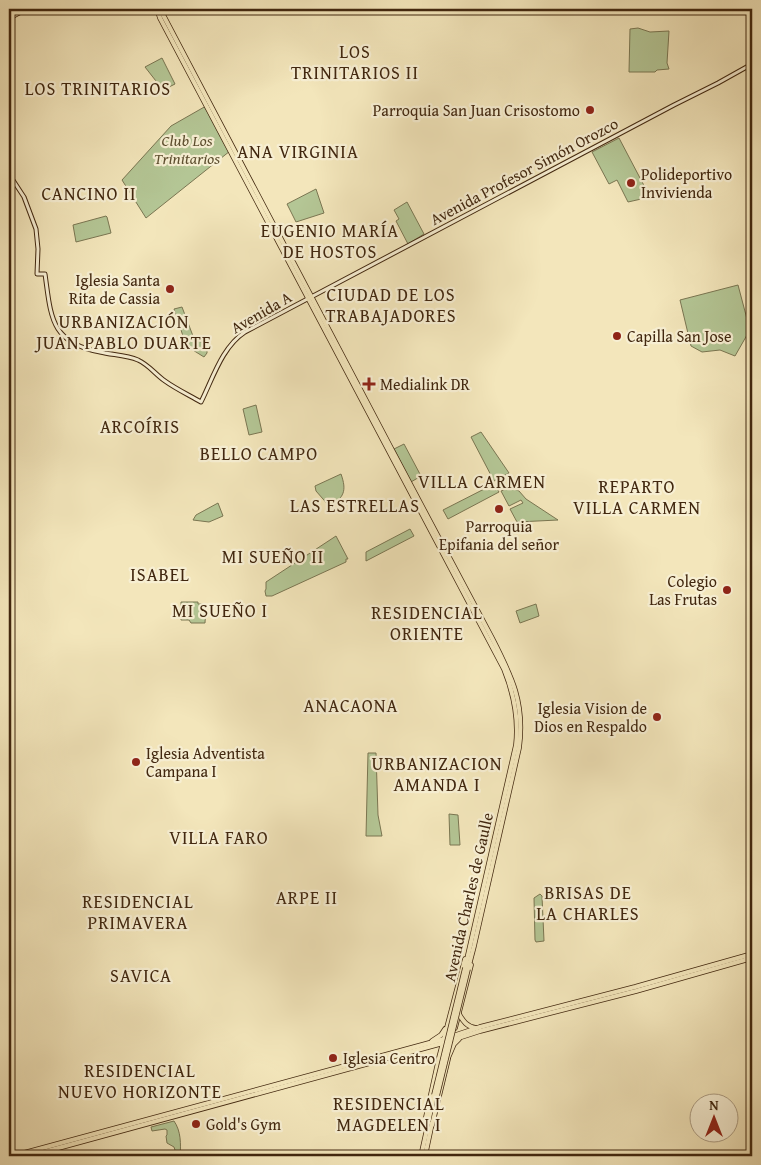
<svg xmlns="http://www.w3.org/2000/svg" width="761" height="1165" font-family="'Gentium Book Plus',serif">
  <rect width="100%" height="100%" fill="#f3e6bb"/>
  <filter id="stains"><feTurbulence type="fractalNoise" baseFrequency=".004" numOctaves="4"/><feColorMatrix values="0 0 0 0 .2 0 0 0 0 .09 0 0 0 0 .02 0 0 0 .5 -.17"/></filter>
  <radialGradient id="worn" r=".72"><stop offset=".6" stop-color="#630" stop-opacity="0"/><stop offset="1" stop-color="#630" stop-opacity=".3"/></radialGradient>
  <g fill="#b4c695" stroke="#7a7652">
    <path d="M 638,28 L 650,32 L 669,31 L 667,63 L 669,69 L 657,70 L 655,72 L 629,72 L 630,29 Z"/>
    <path d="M 162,58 L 175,84 L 163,90 L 145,67 Z"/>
    <path d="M 206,106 L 230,151 L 146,218 L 122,180 L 171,126 Z"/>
    <path d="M 619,138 L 650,197 L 628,202 L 617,180 L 609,184 L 592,152 Z"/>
    <path d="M 316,189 L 324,213 L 296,222 L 287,204 Z"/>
    <path d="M 407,202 L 424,234 L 408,244 L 396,221 L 399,219 L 394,210 Z"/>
    <path d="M 106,216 L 107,217 L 111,233 L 76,242 L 73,225 Z"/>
    <path d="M 738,285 L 747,319 L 751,328 L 735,356 L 720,350 L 702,352 L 691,346 L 680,300 Z"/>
    <path d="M 182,307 L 193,336 L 197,340 L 209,346 L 207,351 L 207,353 L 204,357 L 188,347 L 183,336 L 174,309 Z"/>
    <path d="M 256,405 L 262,432 L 249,435 L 243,409 Z"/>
    <path d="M 481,432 L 509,473 L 494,481 L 471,437 Z"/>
    <path d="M 404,444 L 421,476 L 411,482 L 394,449 Z"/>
    <path d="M 341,474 C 347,491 344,497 330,507 L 316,491 L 315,486 Z"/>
    <path d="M 494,484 L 499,492 L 448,519 L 443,510 Z"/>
    <path d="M 509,488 L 513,488 L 519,491 L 526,499 L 558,520 L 517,522 L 510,509 L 523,503 L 521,500 L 509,506 L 501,491 Z"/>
    <path d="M 218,503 L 223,516 L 209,522 L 193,520 L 196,515 Z"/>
    <path d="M 410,529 L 414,536 L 366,561 L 366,552 Z"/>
    <path d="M 336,536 L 348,559 L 346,559 L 346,562 L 272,596 L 266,596 L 265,591 L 266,589 L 266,582 Z"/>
    <path d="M 181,602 L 198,602 L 198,604 L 206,604 L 205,623 L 191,623 L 189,620 L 181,620 Z"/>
    <path d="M 536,604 L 539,616 L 520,623 L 516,611 Z"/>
    <path d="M 368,753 L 376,753 L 378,815 L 382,836 L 366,836 Z"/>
    <path d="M 449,814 L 458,815 L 460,845 L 450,845 Z"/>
    <path d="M 540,894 L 542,896 L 544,941 L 536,942 L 535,940 L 534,898 Z"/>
    <path d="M 174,1121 C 181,1131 181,1144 180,1156 L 177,1156 L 174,1147 L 167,1143 L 166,1136 L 167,1135 L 167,1130 L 165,1129 L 152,1131 L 151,1127 Z"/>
  </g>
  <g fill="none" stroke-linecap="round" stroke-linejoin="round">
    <g stroke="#41270f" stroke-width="5">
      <path id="secondary" d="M 9,174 L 24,197 L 36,229 L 38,249 L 37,274 L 45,274 C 51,316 50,343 100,352 C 112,355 126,355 138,360 C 149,365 155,374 165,381 C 176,389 189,395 201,402 C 213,378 222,347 245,332 L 674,105 L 718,83 L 752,64"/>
    </g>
    <g stroke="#41270f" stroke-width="5.5">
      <g id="primary">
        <path d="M 157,9 L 160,18 L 504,669 C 514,694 519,718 516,745 L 465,968"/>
        <path d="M 160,9 L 391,448 L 492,638 C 512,677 525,703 519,748 L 474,946 L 468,969"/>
        <path d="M 9,14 L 19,9"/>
        <path d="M 9,18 L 26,9"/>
        <path d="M 459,1014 C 463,1021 467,1027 476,1028"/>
        <path d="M 455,1028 L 471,965"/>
        <path d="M 432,1041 L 441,1035 L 445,1029"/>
        <path d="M 448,1058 L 454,1044 L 459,1039"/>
        <path d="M 428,1123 L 434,1095"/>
        <path d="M 432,1125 L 448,1059"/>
        <path d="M 427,1130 L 426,1117 L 439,1058 L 465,959"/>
        <path d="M 13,1156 L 444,1039 L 480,1027 L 635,987 L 752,954"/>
        <path d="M 29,1156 L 443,1043 L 480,1031 L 636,991 L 752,958"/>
        <path d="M 421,1156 L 427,1129"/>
        <path d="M 425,1156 L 432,1123"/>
      </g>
    </g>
    <use href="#secondary" stroke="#f7efd3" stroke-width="3"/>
    <use href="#primary" stroke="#f3e6bb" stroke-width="4"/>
    <g stroke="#41270f" stroke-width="5.5" stroke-linecap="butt">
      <g id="primary-bridge">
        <path d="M 434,1095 L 465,968"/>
        <path d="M 437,1096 L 468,969"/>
      </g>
    </g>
    <use href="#primary-bridge" stroke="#f3e6bb" stroke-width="4"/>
  </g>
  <g fill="#8f2418" stroke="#f7efd3" stroke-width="2">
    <circle cx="590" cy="110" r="5"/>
    <circle cx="631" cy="183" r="5"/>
    <circle cx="170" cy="289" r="5"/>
    <circle cx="617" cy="336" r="5"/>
    <path d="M366.5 376.5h5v5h5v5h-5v5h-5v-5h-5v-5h5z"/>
    <circle cx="499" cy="509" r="5"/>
    <circle cx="727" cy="590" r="5"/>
    <circle cx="657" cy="717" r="5"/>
    <circle cx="136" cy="762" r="5"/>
    <circle cx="333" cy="1058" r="5"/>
    <circle cx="196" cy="1124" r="5"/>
  </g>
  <g text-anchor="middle" stroke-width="4.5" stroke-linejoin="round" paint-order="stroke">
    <g font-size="16" fill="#41270f" stroke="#f7efd3" text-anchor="start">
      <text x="580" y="116" text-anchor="end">Parroquia San Juan Crisostomo</text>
      <text x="641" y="180">Polideportivo<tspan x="641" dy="18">Invivienda</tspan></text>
      <text x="160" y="286" text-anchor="end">Iglesia Santa<tspan x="160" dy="18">Rita de Cassia</tspan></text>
      <text x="627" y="342">Capilla San Jose</text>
      <text x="380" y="390">Medialink DR</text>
      <text x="499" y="532" text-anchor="middle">Parroquia<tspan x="499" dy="18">Epifania del señor</tspan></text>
      <text x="717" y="587" text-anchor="end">Colegio<tspan x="717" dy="18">Las Frutas</tspan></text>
      <text x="647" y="714" text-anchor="end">Iglesia Vision de<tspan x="647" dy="18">Dios en Respaldo</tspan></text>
      <text x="146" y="759">Iglesia Adventista<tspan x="146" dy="18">Campana I</tspan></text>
      <text x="343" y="1064">Iglesia Centro</text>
      <text x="206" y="1130">Gold's Gym</text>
    </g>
    <g font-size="16" font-style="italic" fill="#5e4f30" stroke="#f7efd3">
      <text x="187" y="146">Club Los<tspan x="187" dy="18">Trinitarios</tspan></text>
    </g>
    <g font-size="16" fill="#41270f" stroke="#f7efd3">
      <text transform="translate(524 171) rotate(-28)" y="6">Avenida Profesor Simón Orozco</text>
      <text transform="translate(261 312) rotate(-30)" y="6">Avenida A</text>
      <text transform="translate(468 897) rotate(-77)" y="6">Avenida Charles de Gaulle</text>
    </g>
    <g font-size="18" letter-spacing="1" fill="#41270f" stroke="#f7efd3">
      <text x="355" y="58">LOS<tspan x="355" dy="21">TRINITARIOS II</tspan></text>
      <text x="98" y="95">LOS TRINITARIOS</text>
      <text x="298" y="158">ANA VIRGINIA</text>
      <text x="89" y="200">CANCINO II</text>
      <text x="330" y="237">EUGENIO MARÍA<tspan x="330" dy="21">DE HOSTOS</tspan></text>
      <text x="391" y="301">CIUDAD DE LOS<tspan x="391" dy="21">TRABAJADORES</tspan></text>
      <text x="124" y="328">URBANIZACIÓN<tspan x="124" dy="21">JUAN PABLO DUARTE</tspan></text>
      <text x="140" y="433">ARCOÍRIS</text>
      <text x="259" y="460">BELLO CAMPO</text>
      <text x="482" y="488">VILLA CARMEN</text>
      <text x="637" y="493">REPARTO<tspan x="637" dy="21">VILLA CARMEN</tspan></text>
      <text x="355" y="512">LAS ESTRELLAS</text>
      <text x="273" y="563">MI SUEÑO II</text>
      <text x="160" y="581">ISABEL</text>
      <text x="220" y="617">MI SUEÑO I</text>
      <text x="427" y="619">RESIDENCIAL<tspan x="427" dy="21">ORIENTE</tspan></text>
      <text x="351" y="712">ANACAONA</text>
      <text x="437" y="770">URBANIZACION<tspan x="437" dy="21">AMANDA I</tspan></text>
      <text x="219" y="844">VILLA FARO</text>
      <text x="588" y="899">BRISAS DE<tspan x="588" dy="21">LA CHARLES</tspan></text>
      <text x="307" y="904">ARPE II</text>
      <text x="138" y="908">RESIDENCIAL<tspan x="138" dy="21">PRIMAVERA</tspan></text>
      <text x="141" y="982">SAVICA</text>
      <text x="140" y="1077">RESIDENCIAL<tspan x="140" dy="21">NUEVO HORIZONTE</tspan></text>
      <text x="389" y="1110">RESIDENCIAL<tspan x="389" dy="21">MAGDELEN I</tspan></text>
    </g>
  </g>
  <rect width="761" height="1165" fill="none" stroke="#f3e6bb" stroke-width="30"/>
  <rect x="10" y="10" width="741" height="1145" fill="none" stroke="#41270f" stroke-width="2.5"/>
  <rect x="15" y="15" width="731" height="1135" fill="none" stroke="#41270f"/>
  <g transform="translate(714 1118)"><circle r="24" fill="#f7efd3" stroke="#ae9f85"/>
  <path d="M0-4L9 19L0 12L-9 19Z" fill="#8f2418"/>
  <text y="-8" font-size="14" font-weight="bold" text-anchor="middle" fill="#41270f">N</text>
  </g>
  <rect width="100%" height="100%" filter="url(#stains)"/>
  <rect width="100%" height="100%" fill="url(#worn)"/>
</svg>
